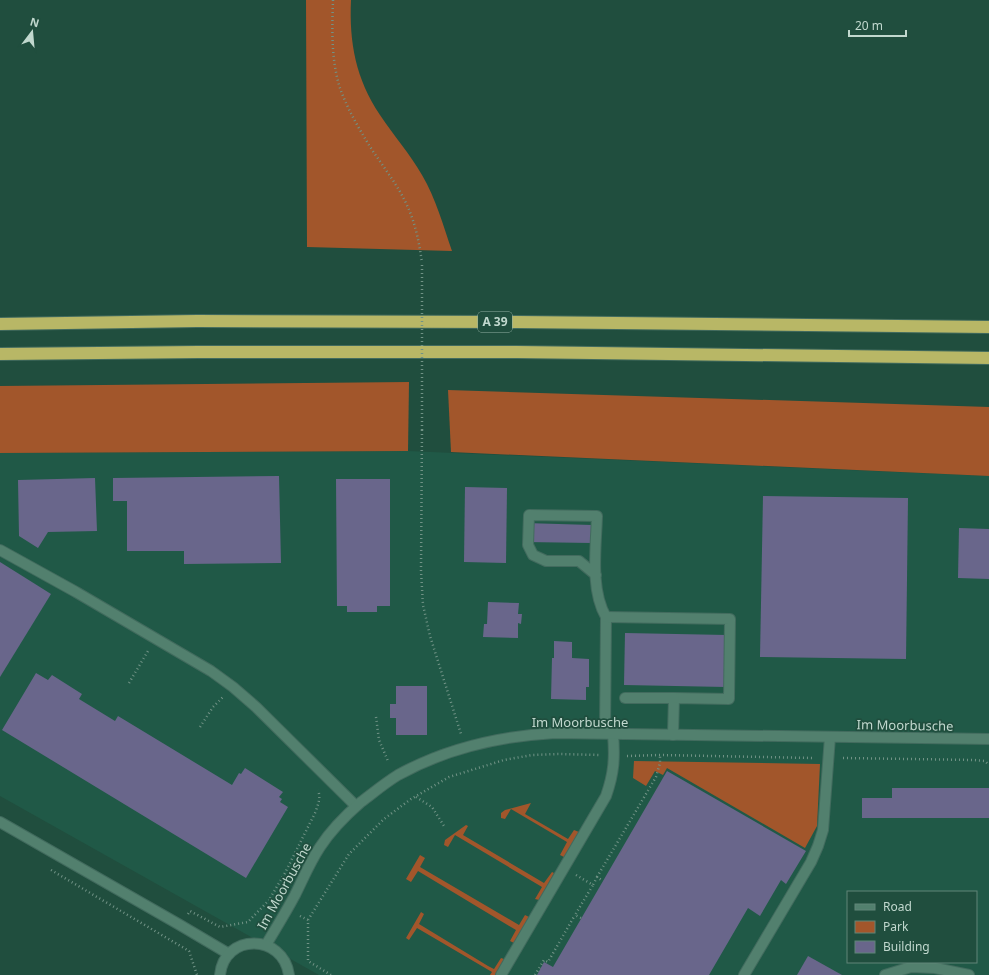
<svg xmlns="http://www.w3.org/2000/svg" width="989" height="975" font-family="'Noto Sans',sans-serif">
  <rect width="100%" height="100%" fill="#204e3e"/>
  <path fill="#205947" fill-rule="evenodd" d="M 408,451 L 989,476 L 989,975 L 319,975 L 0,796 L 0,453 ZM 848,892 L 976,892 L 976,962 L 848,962 Z"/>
  <g fill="#a2562b">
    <path d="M 306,0 L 351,0 C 349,43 356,79 380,115 C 394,136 410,154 422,175 C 436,199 443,225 452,251 L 307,247 Z"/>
    <path d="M 409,382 L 408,451 L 0,453 L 0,386 Z"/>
    <path d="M 448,390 L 989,407 L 989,476 L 451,452 Z"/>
    <path d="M 634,761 L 820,764 L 817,826 L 805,848 L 667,768 L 663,775 L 655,771 L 646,786 L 633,778 Z"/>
    <path d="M 531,803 L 525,814 L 568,839 L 574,830 L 579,832 L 564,857 L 560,855 L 567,842 L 511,809 L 505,819 L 501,818 L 501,813 L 505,810 Z"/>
    <path d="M 466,825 L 468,826 L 463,835 L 544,883 L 552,872 L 554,873 L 539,900 L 535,899 L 542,887 L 455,835 L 448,847 L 444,845 L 445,840 Z"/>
    <path d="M 420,855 L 425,858 L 420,867 L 519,925 L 525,915 L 529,917 L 514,943 L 510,941 L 516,930 L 418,871 L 411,882 L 406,879 Z"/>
    <path d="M 421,912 L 424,914 L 419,924 L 488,966 L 494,969 L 501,958 L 504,959 L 495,975 L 490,975 L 492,972 L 417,928 L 409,940 L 406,938 Z"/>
  </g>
  <g fill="#69668b">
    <path d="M 279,476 L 281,563 L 184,564 L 184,551 L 127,551 L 127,501 L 113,501 L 113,478 Z"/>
    <path d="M 95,478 L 97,531 L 48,532 L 38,548 L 19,536 L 18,480 Z"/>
    <path d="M 336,479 L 390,479 L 390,606 L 377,606 L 377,612 L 347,612 L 347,606 L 337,606 Z"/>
    <path d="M 465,487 L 507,488 L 506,563 L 464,562 Z"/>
    <path d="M 763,496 L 908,498 L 906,659 L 760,657 Z"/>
    <path d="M 525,523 L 592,525 L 592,543 L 525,542 Z"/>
    <path d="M 959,528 L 989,529 L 989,579 L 958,578 Z"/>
    <path d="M 0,562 L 51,594 L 0,677 Z"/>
    <path d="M 488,602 L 519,603 L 518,614 L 522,614 L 521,624 L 518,623 L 518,638 L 483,637 L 484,624 L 487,624 Z"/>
    <path d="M 625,633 L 727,635 L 726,687 L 624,685 Z"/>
    <path d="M 554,641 L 572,642 L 572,658 L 589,659 L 589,687 L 586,687 L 586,700 L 551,699 L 552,658 L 554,658 Z"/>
    <path d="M 36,673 L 48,680 L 52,675 L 82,694 L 79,699 L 115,721 L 118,716 L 232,785 L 239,773 L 241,774 L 245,768 L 283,792 L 279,797 L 282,799 L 280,802 L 288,807 L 246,878 L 2,730 Z"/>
    <path d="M 396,686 L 427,686 L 427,735 L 396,735 L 396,718 L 390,718 L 390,704 L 396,704 Z"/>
    <path d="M 667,771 L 806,851 L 786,884 L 781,880 L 760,916 L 748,908 L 709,975 L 537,975 L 544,962 L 553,967 Z"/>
    <path d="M 892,788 L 989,788 L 989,818 L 862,818 L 862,798 L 892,798 Z"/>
    <path d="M 808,956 L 842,975 L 797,975 Z"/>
  </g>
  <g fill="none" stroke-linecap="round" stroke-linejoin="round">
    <g stroke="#426b5e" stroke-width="12">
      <g id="lane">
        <path d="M 0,550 L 76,592 L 211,671 L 233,687 L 256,707 L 356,806"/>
        <path d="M 596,575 L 579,561 L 546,561 L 533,555 L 528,545 L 529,515 L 597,516 C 596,547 590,590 606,617 L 605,733"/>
        <path d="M 606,617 L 730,619 L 729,699 L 674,698 L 673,735"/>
        <path d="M 625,698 L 674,698"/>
        <path d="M 501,975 L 606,796 C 614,773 615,758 613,734"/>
        <path d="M 744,975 L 811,862 L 818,846 L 823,830 L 830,737"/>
        <path d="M 885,975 L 911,967 L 935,968 L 969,975"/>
      </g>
    </g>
    <g stroke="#426b5e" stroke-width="12">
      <g id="secondary">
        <path d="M 0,822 L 180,925 L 229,954"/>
        <path d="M 266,945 C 276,928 286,912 295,895 C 303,879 310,862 320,847 C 331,830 346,815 361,802 C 373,793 385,783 398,775 C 445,749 501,736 555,733 L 989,739"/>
        <path d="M 220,975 C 224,933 283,933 289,975"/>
      </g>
    </g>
    <g stroke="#426b5e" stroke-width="14">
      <g id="highway">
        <path d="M 0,324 L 197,321 L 517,322 L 989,327"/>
        <path d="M 0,354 L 198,352 L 517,352 L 989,358"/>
      </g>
    </g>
    <g stroke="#719386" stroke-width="2.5" stroke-dasharray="1 3" stroke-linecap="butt">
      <path d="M 333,0 C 332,29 331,60 340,88 C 347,108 358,127 369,145 C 381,164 395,181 405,201 C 415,221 419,241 422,263"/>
      <path d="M 422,430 L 421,571 L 423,605 L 430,636 L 461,734"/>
      <path d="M 129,683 L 148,651"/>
      <path d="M 376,717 L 379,740 L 388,761"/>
      <path d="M 200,727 L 213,707 L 223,697"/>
      <path d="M 627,756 L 660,755 L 814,758"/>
      <path d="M 843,758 L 974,760 L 985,761 L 989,765"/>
      <path d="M 416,797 L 432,807 L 444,826"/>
      <path d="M 51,870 L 189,951 L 197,975"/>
      <path d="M 576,875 L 593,885 L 597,877 L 603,881"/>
      <path d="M 597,877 L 656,777 L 660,763 L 660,755"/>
      <path d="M 274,903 L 269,900 L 285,873 L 315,813 C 318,805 321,798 318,790"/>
      <path d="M 188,914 L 190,911 L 220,927 L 248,922 L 269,900"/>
      <path d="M 300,916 L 308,920"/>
      <path d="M 581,918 L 575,915 L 593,885"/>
      <path d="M 331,975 L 308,961 L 308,920 L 349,854 L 384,819 L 411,799 L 449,777 L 504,760 L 532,755 L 558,754 L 600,755"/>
      <path d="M 535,975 L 544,960 L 548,962 L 575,915"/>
    </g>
    <use href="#lane" stroke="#52806e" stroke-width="10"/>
    <use href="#secondary" stroke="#52806e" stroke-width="10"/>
    <use href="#highway" stroke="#b8b766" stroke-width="12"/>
    <path stroke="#719386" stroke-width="2.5" stroke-dasharray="1 3" stroke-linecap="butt" d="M 422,430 L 422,263"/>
  </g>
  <g text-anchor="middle" stroke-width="3.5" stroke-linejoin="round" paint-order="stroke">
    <rect fill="#204e3e" stroke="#91afa3" stroke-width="1" x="478" y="312" width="34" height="20" rx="3"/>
    <g font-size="12" font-weight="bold" fill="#c1d8ce">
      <text x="495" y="326">A 39</text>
    </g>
    <g font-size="13" fill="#c1d8ce" stroke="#204e3e">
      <text x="580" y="727">Im Moorbusche</text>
      <text transform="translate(905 725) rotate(1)" y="5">Im Moorbusche</text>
      <text transform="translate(284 886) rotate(-61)" y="5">Im Moorbusche</text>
    </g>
  </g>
  <rect x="847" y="891" width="130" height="72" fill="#204e3e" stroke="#608578"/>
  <rect x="855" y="904" width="20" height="6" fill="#52806e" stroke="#608578"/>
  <text x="883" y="911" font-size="12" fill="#c1d8ce">Road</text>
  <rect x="855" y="921" width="20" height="12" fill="#a2562b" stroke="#608578"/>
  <text x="883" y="931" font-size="12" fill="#c1d8ce">Park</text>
  <rect x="855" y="941" width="20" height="12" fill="#69668b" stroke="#608578"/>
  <text x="883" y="951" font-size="12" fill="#c1d8ce">Building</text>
  <g transform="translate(32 32) rotate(16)" stroke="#204e3e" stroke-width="3" paint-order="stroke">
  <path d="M0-3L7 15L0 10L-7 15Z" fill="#c1d8ce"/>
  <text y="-6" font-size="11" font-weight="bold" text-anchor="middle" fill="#c1d8ce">N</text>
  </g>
  <path d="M849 30v6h57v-6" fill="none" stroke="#c1d8ce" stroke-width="2"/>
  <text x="855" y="30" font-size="12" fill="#c1d8ce" stroke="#204e3e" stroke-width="3" paint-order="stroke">20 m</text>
</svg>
